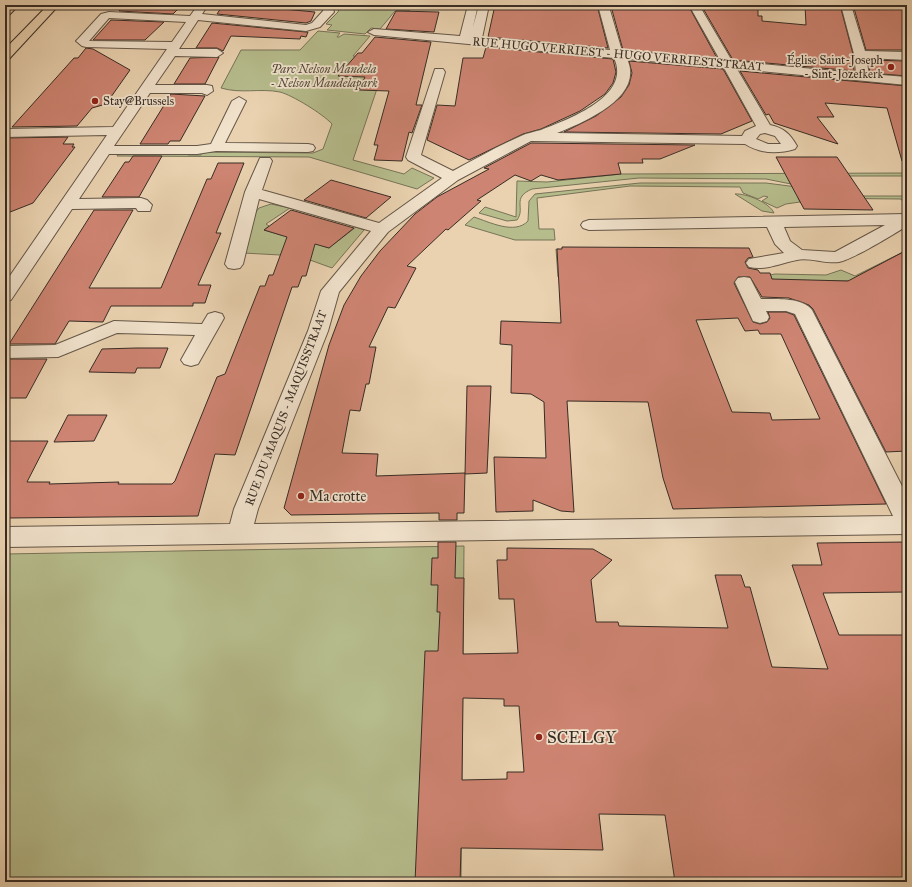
<svg xmlns="http://www.w3.org/2000/svg" width="912" height="887" font-family="'IM FELL Great Primer',serif">
  <rect width="100%" height="100%" fill="#ead2b0"/>
  <filter id="stains"><feTurbulence type="fractalNoise" baseFrequency=".005" numOctaves="4"/><feColorMatrix values="0 0 0 0 .2 0 0 0 0 .09 0 0 0 0 .02 0 0 0 .5 -.17"/></filter>
  <radialGradient id="worn" r=".72"><stop offset=".6" stop-color="#630" stop-opacity="0"/><stop offset="1" stop-color="#630" stop-opacity=".3"/></radialGradient>
  <g fill="#b6bc8c" stroke="#767458">
    <path d="M 411,5 L 409,11 L 395,11 L 380,29 L 371,28 L 365,34 L 327,30 L 332,25 L 326,24 L 338,12 L 340,6 Z"/>
    <path d="M 318,31 L 340,33 L 337,37 L 339,37 L 344,34 L 370,36 L 353,56 L 387,59 L 353,160 L 404,174 L 412,168 L 434,178 L 417,189 L 309,157 L 117,156 L 120,151 L 190,152 L 188,155 L 201,155 L 202,152 L 313,153 L 323,149 L 332,124 C 323,114 292,95 280,92 C 260,88 241,94 221,88 L 241,50 L 300,50 Z"/>
    <path d="M 907,173 L 907,176 L 792,176 L 791,184 L 766,179 L 639,178 L 532,189 C 511,198 526,208 517,220 L 507,221 L 479,213 L 485,207 L 516,217 L 517,181 L 547,182 L 621,174 Z"/>
    <path d="M 640,183 L 766,183 L 797,187 L 808,196 L 907,196 L 907,207 L 901,199 L 798,198 L 800,202 L 786,204 L 777,208 L 762,201 L 768,197 L 764,196 L 758,199 L 743,193 L 740,187 L 630,186 L 537,198 L 539,229 L 554,229 L 555,240 L 515,240 L 465,225 L 474,217 C 489,222 515,235 528,221 L 529,201 L 535,194 Z"/>
    <path d="M 735,194 C 746,193 770,203 774,213 L 762,211 Z"/>
    <path d="M 271,204 L 290,208 L 266,224 L 269,226 L 264,230 L 281,235 L 283,233 L 329,248 L 356,227 L 364,230 L 332,268 L 299,256 L 243,253 L 256,212 L 259,208 Z"/>
    <path d="M 556,249 L 761,276 L 772,279 L 770,275 L 775,274 L 826,275 L 841,270 L 855,276 L 907,250 L 849,281 L 558,277 Z"/>
    <path d="M 464,546 L 461,882 L 5,882 L 5,554 Z"/>
  </g>
  <g fill="#ce8472" stroke="#372c25" fill-rule="evenodd">
    <path d="M 124,5 L 182,5 L 173,14 L 119,11 Z"/>
    <path d="M 223,5 L 240,5 L 315,12 L 311,21 L 306,23 L 217,14 Z"/>
    <path d="M 495,5 L 521,5 L 520,9 L 566,9 L 566,5 L 599,5 L 598,9 L 608,48 L 488,37 Z"/>
    <path d="M 613,5 L 688,5 L 717,58 L 623,50 L 612,10 Z"/>
    <path d="M 701,5 L 749,5 L 752,8 L 758,8 L 758,16 L 762,16 L 762,21 L 806,25 L 805,5 L 840,5 L 853,54 L 854,71 L 733,60 Z"/>
    <path d="M 853,5 L 907,5 L 907,50 L 866,50 Z"/>
    <path d="M 396,11 L 439,12 L 434,32 L 386,29 Z"/>
    <path d="M 111,20 L 164,22 L 145,40 L 93,40 Z"/>
    <path d="M 212,23 L 306,32 L 308,32 L 306,37 L 301,36 L 300,39 L 231,36 L 223,51 L 217,48 L 196,48 Z"/>
    <path d="M 375,37 L 431,42 L 416,105 L 422,105 L 412,133 L 409,132 L 402,161 L 374,160 L 378,145 L 374,145 L 389,91 L 359,90 L 365,77 L 338,76 L 358,53 L 362,53 Z"/>
    <path d="M 486,47 L 613,59 L 616,72 L 613,83 L 605,94 L 580,111 L 541,129 L 523,134 L 469,160 L 427,140 L 437,105 L 455,106 L 463,58 L 483,58 Z"/>
    <path d="M 86,48 L 93,49 L 130,70 L 106,104 L 92,108 L 77,126 L 12,127 L 74,58 L 78,58 Z"/>
    <path d="M 219,57 L 205,84 L 174,84 L 190,58 Z"/>
    <path d="M 868,60 L 907,61 L 907,76 L 870,73 Z"/>
    <path d="M 629,61 L 723,69 L 752,121 L 721,134 L 564,132 L 596,116 L 621,97 L 629,85 L 632,73 Z"/>
    <path d="M 740,71 L 907,86 L 907,160 L 902,161 L 887,108 L 825,103 L 834,117 L 817,117 L 838,144 L 774,123 L 769,114 L 766,115 Z"/>
    <path d="M 171,94 L 205,96 L 180,141 L 170,141 L 168,144 L 140,144 Z"/>
    <path d="M 68,137 L 63,144 L 74,144 L 72,147 L 75,147 L 33,203 L 5,214 L 5,138 Z"/>
    <path d="M 531,143 L 695,145 L 660,159 L 642,159 L 643,163 L 618,163 L 621,174 L 558,180 L 541,175 L 531,181 L 515,175 L 477,200 L 481,201 L 448,230 L 446,229 L 407,266 L 416,268 L 395,308 L 388,307 L 369,347 L 376,347 L 369,384 L 366,384 L 360,411 L 350,410 L 342,453 L 378,454 L 376,476 L 465,473 L 464,513 L 457,513 L 457,520 L 439,520 L 439,513 L 291,515 L 284,508 L 329,345 L 344,305 L 361,276 L 380,251 L 415,214 L 437,197 L 489,169 L 484,168 Z"/>
    <path d="M 133,156 L 162,156 L 139,197 L 102,197 L 125,162 L 129,162 Z"/>
    <path d="M 776,157 L 837,157 L 873,210 L 804,209 Z"/>
    <path d="M 218,163 L 244,163 L 216,233 L 221,233 L 198,285 L 211,285 L 205,303 L 193,303 L 193,306 L 111,306 L 103,322 L 69,321 L 55,344 L 9,344 L 94,210 L 133,210 L 89,288 L 161,288 L 207,179 L 211,179 Z"/>
    <path d="M 331,180 L 391,197 L 366,218 L 304,200 Z"/>
    <path d="M 291,210 L 354,228 L 329,248 L 315,244 L 306,276 L 302,276 L 298,287 L 292,287 L 235,455 L 215,454 L 198,516 L 9,518 L 5,526 L 5,441 L 48,441 L 27,482 L 50,482 L 49,484 L 119,482 L 118,484 L 172,484 L 175,481 L 217,377 L 225,374 L 260,286 L 265,286 L 269,275 L 273,275 L 287,237 L 264,230 Z"/>
    <path d="M 562,247 L 749,248 L 753,257 L 748,258 L 745,262 L 748,268 L 758,270 L 760,273 L 770,273 L 772,279 L 848,281 L 907,250 L 907,451 L 886,452 L 813,309 L 809,305 L 789,298 L 762,297 L 750,277 L 738,277 L 734,283 L 753,322 L 760,324 L 767,322 L 770,318 L 768,312 L 786,312 L 794,315 L 886,504 L 673,509 L 663,478 L 648,402 L 567,401 L 574,512 L 561,511 L 533,500 L 533,511 L 496,512 L 494,457 L 546,458 L 544,402 L 531,394 L 511,393 L 512,345 L 500,344 L 501,321 L 561,323 L 557,249 L 562,249 ZM 738,318 L 745,331 L 758,330 L 760,334 L 781,334 L 820,419 L 772,420 L 770,413 L 732,412 L 696,320 Z"/>
    <path d="M 136,348 L 168,348 L 160,368 L 137,368 L 135,373 L 89,372 L 102,349 Z"/>
    <path d="M 5,359 L 47,359 L 26,398 L 5,398 Z"/>
    <path d="M 467,386 L 491,386 L 487,473 L 465,474 Z"/>
    <path d="M 68,415 L 107,415 L 94,441 L 54,442 Z"/>
    <path d="M 438,542 L 456,542 L 455,578 L 464,578 L 463,654 L 518,653 L 514,599 L 499,599 L 497,560 L 507,560 L 507,548 L 593,549 L 612,560 L 591,580 L 596,622 L 618,622 L 619,626 L 728,628 L 715,575 L 741,575 L 745,587 L 750,587 L 772,667 L 828,669 L 792,565 L 822,565 L 817,543 L 907,542 L 907,592 L 823,593 L 839,635 L 907,635 L 907,882 L 675,882 L 665,815 L 599,814 L 603,850 L 461,848 L 460,882 L 415,882 L 425,651 L 438,651 L 440,612 L 437,612 L 438,585 L 431,585 L 432,558 L 438,558 ZM 463,698 L 504,699 L 504,706 L 519,706 L 524,772 L 507,772 L 507,779 L 462,780 Z"/>
  </g>
  <g fill="none" stroke-linecap="round" stroke-linejoin="round">
    <g stroke="#645648" stroke-width="2">
      <g id="minor">
        <path d="M 198,5 L 208,5 L 202,14 L 306,25 L 312,23 L 323,11 L 322,5 L 332,5 L 334,12 L 320,27 L 306,31 L 198,20 L 179,49 L 217,49 L 223,53 L 217,57 L 175,56 L 155,85 L 207,85 L 212,86 L 213,91 L 207,95 L 202,93 L 150,93 L 114,146 L 197,146 L 211,144 L 232,101 L 239,97 L 246,101 L 225,143 L 308,144 L 313,145 L 315,148 L 313,151 L 308,152 L 216,151 L 197,154 L 109,154 L 79,199 L 141,198 L 147,200 L 152,205 L 150,211 L 138,211 L 136,208 L 72,209 L 11,300 L 5,301 L 5,283 L 107,135 L 5,137 L 5,129 L 113,127 L 167,49 L 86,47 L 82,46 L 76,41 L 78,39 L 101,14 L 109,12 L 190,16 ZM 109,18 L 186,22 L 172,42 L 89,41 Z"/>
        <path d="M 468,5 L 478,5 L 473,27 L 479,5 L 489,5 L 482,38 L 610,50 L 599,9 L 601,5 L 611,5 L 612,7 L 610,10 L 622,51 L 720,60 L 689,5 L 699,5 L 732,61 L 856,73 L 854,54 L 841,5 L 851,5 L 865,51 L 907,52 L 907,60 L 866,58 L 869,74 L 907,77 L 907,85 L 737,69 L 770,125 C 784,128 790,134 797,146 L 795,149 C 778,154 761,154 745,144 L 531,141 L 458,180 L 388,232 L 339,292 L 328,331 L 258,509 L 254,524 L 893,516 L 795,314 L 786,311 L 766,311 L 769,317 L 767,321 L 760,323 L 753,321 L 735,282 L 738,278 L 744,277 L 750,278 L 761,299 C 775,299 803,297 812,310 L 907,496 L 907,534 L 5,547 L 5,527 L 230,524 L 234,509 L 308,331 L 321,291 L 371,231 L 259,199 L 243,264 L 240,268 L 234,269 L 228,268 L 225,264 L 245,192 L 260,158 L 270,158 L 272,161 L 262,190 L 379,223 L 442,178 L 408,160 L 406,157 L 435,69 L 443,69 L 445,72 L 421,155 L 453,171 C 475,159 498,146 521,136 C 527,133 534,132 541,130 C 569,119 632,96 614,58 L 374,35 L 368,32 L 374,29 L 460,36 ZM 627,59 L 724,68 L 756,126 L 745,131 L 742,136 L 557,133 C 584,122 645,97 627,59 ZM 765,133 L 775,136 L 781,144 L 768,144 L 756,139 L 760,134 Z"/>
        <path d="M 907,214 L 907,226 C 892,235 854,259 839,262 C 826,264 808,257 797,260 C 781,263 765,271 749,267 L 746,263 L 749,259 L 784,253 L 775,244 L 767,227 L 589,230 L 583,228 L 581,225 L 583,222 L 589,220 ZM 885,225 L 835,252 L 802,250 L 790,241 L 784,227 Z"/>
        <path d="M 215,312 L 222,314 L 224,318 L 198,364 L 191,366 L 184,364 L 181,360 L 195,335 L 117,333 L 58,357 L 5,358 L 5,346 L 55,345 L 114,321 L 202,324 L 208,314 Z"/>
      </g>
    </g>
    <g stroke="#372c25" stroke-width="2">
      <g id="highway">
        <path d="M 8,5 L 19,5 L 9,15 L 5,16 L 5,7 Z"/>
        <path d="M 48,5 L 59,5 L 9,59 L 5,60 L 5,49 Z"/>
      </g>
    </g>
    <use href="#minor" fill="#f1e2cc" fill-rule="evenodd"/>
    <use href="#highway" fill="#ead2b0" fill-rule="evenodd"/>
  </g>
  <g fill="#8f2418" stroke="#f1e2cc" stroke-width="1.5">
    <circle cx="891" cy="67" r="4"/>
    <circle cx="95" cy="101" r="4"/>
    <circle cx="301" cy="496" r="4"/>
    <circle cx="539" cy="737" r="4"/>
  </g>
  <g text-anchor="middle" stroke-width="3.5" stroke-linejoin="round" paint-order="stroke">
    <g font-size="12" fill="#372c25" stroke="#f1e2cc">
      <text transform="translate(618 54) rotate(5)" y="4">RUE HUGO VERRIEST - HUGO VERRIESTSTRAAT</text>
      <text transform="translate(286 408) rotate(-69)" y="4">RUE DU MAQUIS - MAQUISSTRAAT</text>
    </g>
    <g font-size="12" fill="#372c25" stroke="#f1e2cc" text-anchor="end">
      <text x="883" y="64">Église Saint-Joseph<tspan x="883" dy="14">- Sint-Jozefkerk</tspan></text>
      <text x="103" y="105" text-anchor="start">Stay@Brussels</text>
    </g>
    <g font-size="12" font-style="italic" fill="#50493a" stroke="#f1e2cc">
      <text x="324" y="73">Parc Nelson Mandela<tspan x="324" dy="14">- Nelson Mandelapark</tspan></text>
    </g>
    <g font-size="14" fill="#372c25" stroke="#f1e2cc" text-anchor="start">
      <text x="309" y="501">Ma crotte</text>
    </g>
    <g font-size="17" fill="#372c25" stroke="#f1e2cc" text-anchor="start">
      <text x="547" y="743">SCELGY</text>
    </g>
  </g>
  <rect width="912" height="887" fill="none" stroke="#ead2b0" stroke-width="20"/>
  <rect x="6" y="6" width="900" height="875" fill="none" stroke="#372c25" stroke-width="2"/>
  <rect x="10" y="10" width="892" height="867" fill="none" stroke="#372c25"/>
  <rect width="100%" height="100%" filter="url(#stains)"/>
  <rect width="100%" height="100%" fill="url(#worn)"/>
</svg>
